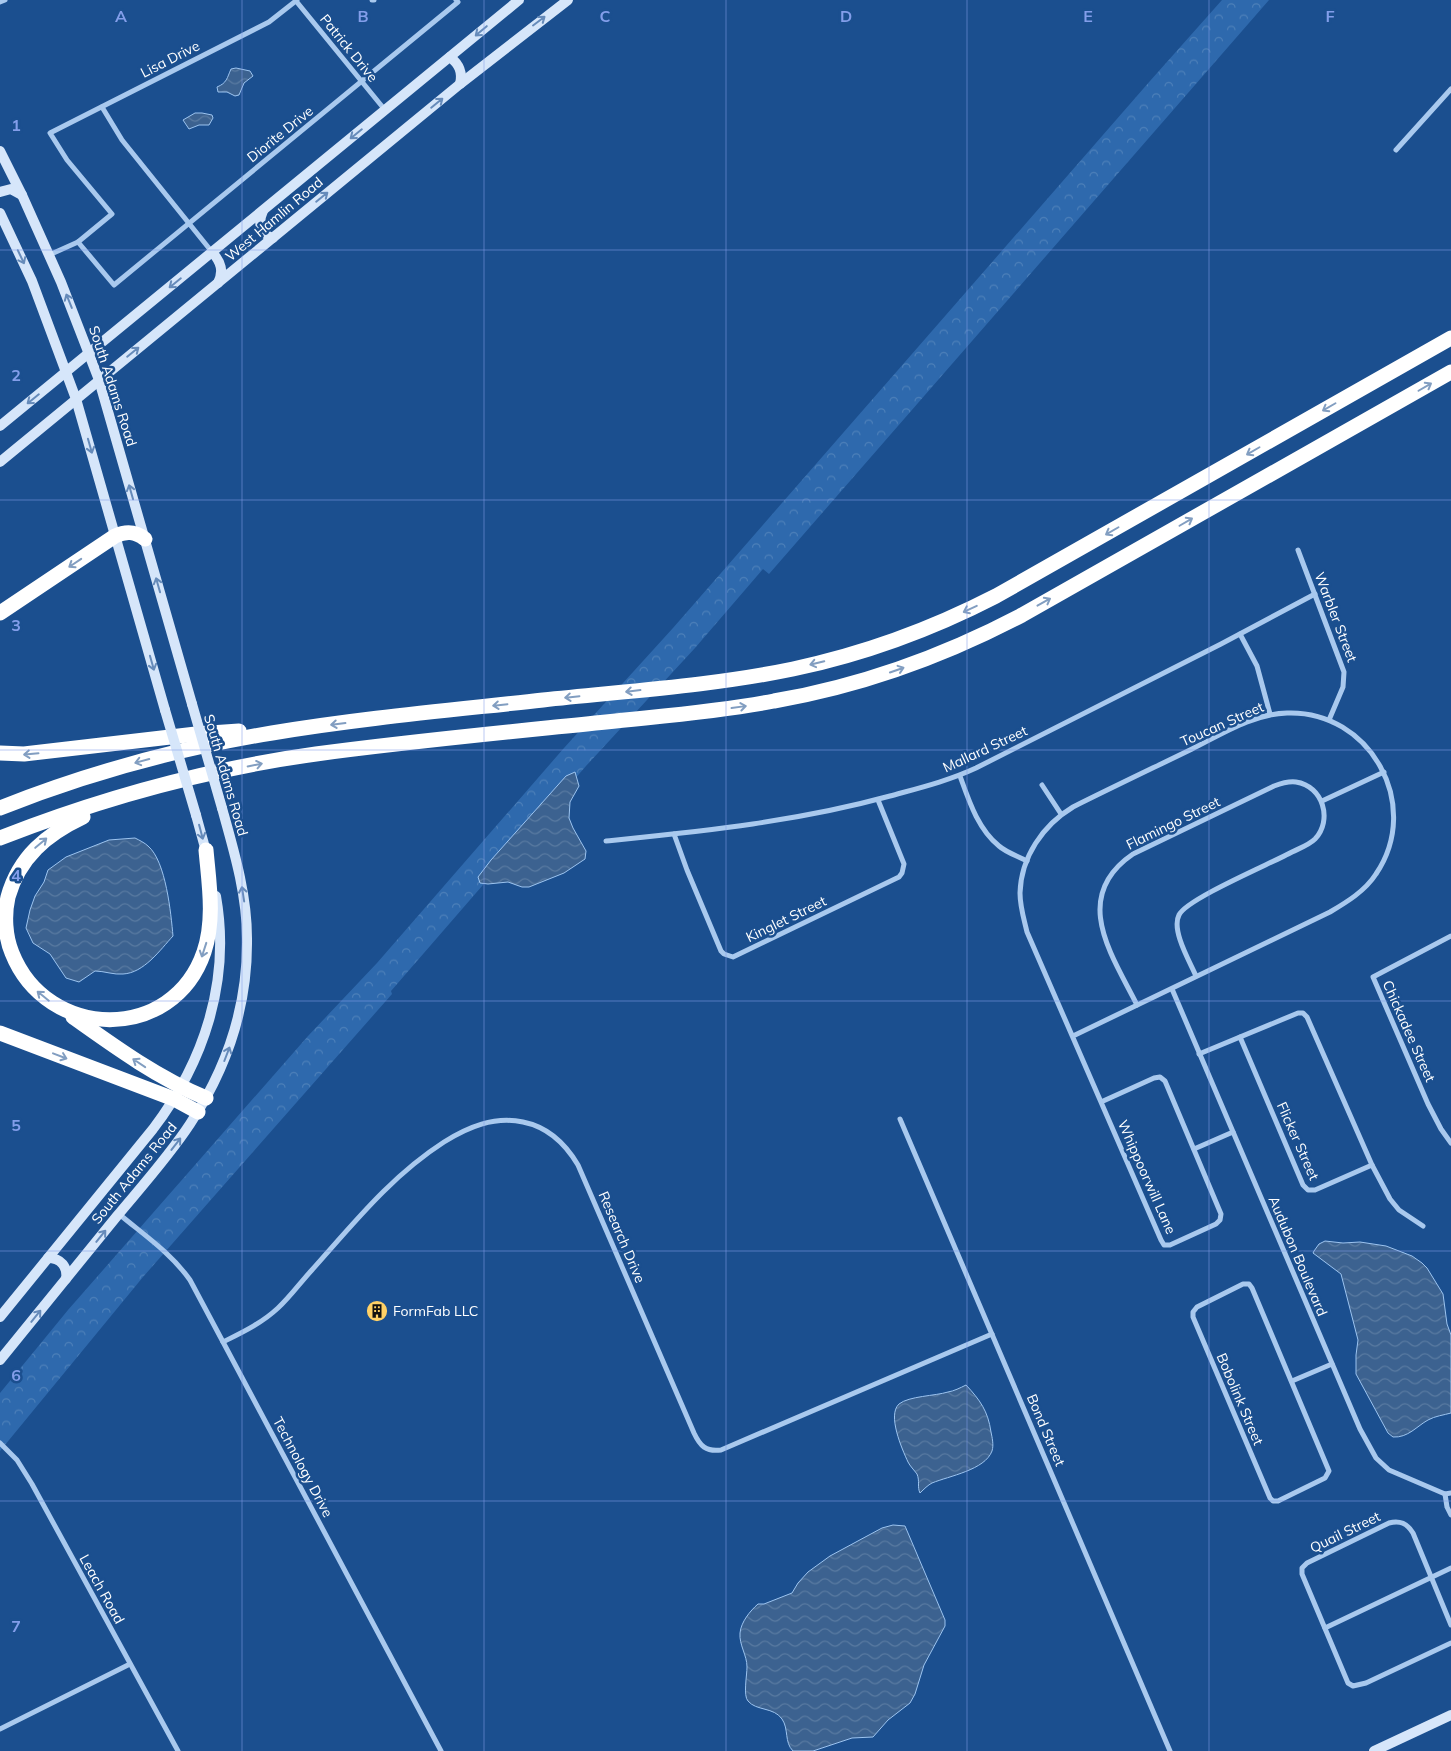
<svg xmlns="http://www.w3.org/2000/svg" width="1451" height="1751" font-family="Mulish,sans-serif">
  <defs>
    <pattern id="park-crowns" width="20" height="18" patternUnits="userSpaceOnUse" patternTransform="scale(1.25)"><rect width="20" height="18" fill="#2e69ad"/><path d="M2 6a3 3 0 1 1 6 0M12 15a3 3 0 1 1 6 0" fill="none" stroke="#4d80b9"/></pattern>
    <pattern id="water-waves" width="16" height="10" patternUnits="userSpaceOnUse" patternTransform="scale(1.25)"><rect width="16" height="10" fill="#3c6290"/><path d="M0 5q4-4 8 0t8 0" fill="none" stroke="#597aa1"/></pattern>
  </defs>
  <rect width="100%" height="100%" fill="#1b4f8f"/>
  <path fill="url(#park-crowns)" d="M 1222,0 L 1269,0 L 769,574 L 763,569 L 695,648 L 586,766 L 391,991 L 392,994 L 143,1277 L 0,1451 L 0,1393 L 68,1310 L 308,1036 L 377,963 L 564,748 L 673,628 L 1150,81 Z"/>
  <g fill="url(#water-waves)" stroke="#9cc4f0">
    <path d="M 236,68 L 250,71 L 253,76 L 244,83 L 239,95 L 235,96 L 227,92 L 218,92 L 217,87 C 227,83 227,78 231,69 Z"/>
    <path d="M 195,113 L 202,113 L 212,115 L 213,118 L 209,125 L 199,125 L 189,129 L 183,120 Z"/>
    <path d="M 575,772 L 579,786 L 570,802 L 569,818 L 573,828 L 586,851 L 585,859 L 564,873 L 529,887 L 522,887 L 508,882 L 488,884 L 480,883 L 478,877 L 491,860 L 566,776 Z"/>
    <path d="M 135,838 C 139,840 145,843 148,846 C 166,861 171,914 173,936 C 160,950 144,973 123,974 C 114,975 104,971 95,971 L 79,982 L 66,978 L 50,954 L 33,943 L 26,928 L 30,910 L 35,896 L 44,882 L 48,870 L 66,857 L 109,840 Z"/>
    <path d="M 1325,1241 L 1343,1243 L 1360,1242 L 1386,1246 L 1412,1256 L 1422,1263 L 1427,1268 L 1443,1294 L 1447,1324 L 1451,1335 L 1451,1413 C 1444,1415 1435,1416 1428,1420 C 1417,1426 1408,1438 1393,1437 L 1388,1433 L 1356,1374 L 1356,1355 L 1358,1340 L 1341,1274 L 1313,1253 L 1314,1251 L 1319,1244 Z"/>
    <path d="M 966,1385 C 980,1400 988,1411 991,1432 C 992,1437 994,1445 992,1451 C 985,1470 949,1476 932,1483 C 928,1485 924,1489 920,1493 C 917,1487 920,1481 917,1474 C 914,1470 910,1466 908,1462 C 902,1449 887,1415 899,1404 C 909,1396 935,1396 948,1392 C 954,1391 960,1388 966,1385 Z"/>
    <path d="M 893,1525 L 905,1526 L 945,1620 L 945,1626 L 924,1665 L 915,1694 L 910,1703 L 888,1720 L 873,1737 L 852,1738 L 813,1751 L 793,1751 C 784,1742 789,1729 782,1719 C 774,1707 756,1711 748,1701 C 743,1696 747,1675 747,1667 C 747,1655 739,1645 740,1633 C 741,1622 750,1611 758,1604 L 764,1604 L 792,1593 L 798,1583 L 808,1572 L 830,1556 L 882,1528 Z"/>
  </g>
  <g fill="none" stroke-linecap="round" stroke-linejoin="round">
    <g stroke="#a9c9ee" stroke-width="5">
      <path d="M 372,0 L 374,0"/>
      <path d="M 296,1 L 385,110"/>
      <path d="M 0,2 L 5,0"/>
      <path d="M 102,107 L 122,140 L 212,252"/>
      <path d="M 1396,150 L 1451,89"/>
      <path d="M 78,242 L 114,285 L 458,2 L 456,0"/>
      <path d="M 49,255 L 78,242 L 112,214 L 67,160 L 50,133 L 269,22 L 297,0"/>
      <path d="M 1298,550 L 1344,672 L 1343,687 L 1329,720"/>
      <path d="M 1240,634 L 1257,666 L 1270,714"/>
      <path d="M 960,776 C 969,801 978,829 999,846 C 1007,853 1018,856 1027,861"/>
      <path d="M 1042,785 L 1061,814"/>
      <path d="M 1322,801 L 1384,772"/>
      <path d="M 674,834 L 687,870 L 721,951 L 724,954 L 733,957 L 899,877 L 902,873 L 904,864 L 878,800"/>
      <path d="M 606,841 C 703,831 795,822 890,796 C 919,788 948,781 976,768 L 1221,644 L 1315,594"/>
      <path d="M 1451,936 L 1373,977 L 1428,1104 L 1441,1129 L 1451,1143"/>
      <path d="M 1172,989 L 1360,1429 L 1376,1458 L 1389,1470 L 1445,1494 L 1451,1493"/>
      <path d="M 1137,1005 C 1112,955 1070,897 1133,854 L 1274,786 C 1282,783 1289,781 1296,782 C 1323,786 1333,820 1315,839 C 1309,845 1300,848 1292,852 C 1272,863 1186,899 1179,915 C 1171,930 1190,962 1196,976"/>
      <path d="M 1073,1036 L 1330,912 C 1347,902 1365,891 1376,874 C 1423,805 1370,710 1287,713 C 1253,714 1222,734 1192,749 C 1153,768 1113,787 1073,807 C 1043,825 1021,857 1020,893 C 1020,907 1024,919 1027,932 L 1161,1240 L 1164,1245 L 1170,1245 L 1216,1224 L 1220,1220 L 1221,1214 L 1165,1081 L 1160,1077 L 1154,1078 L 1101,1102"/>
      <path d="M 1240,1037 L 1303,1185 L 1308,1190 L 1315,1190 L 1372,1165"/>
      <path d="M 1199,1054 L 1298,1013 L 1303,1013 L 1307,1017 L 1372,1165 L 1390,1199 L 1399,1210 L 1423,1226"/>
      <path d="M 900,1119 L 1170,1751"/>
      <path d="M 1194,1149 L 1233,1132"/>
      <path d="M 119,1214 C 144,1235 171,1253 190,1280 L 441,1751"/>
      <path d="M 1243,1284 L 1249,1284 L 1252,1288 L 1329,1471 L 1325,1478 L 1278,1501 L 1273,1501 L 1270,1498 L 1193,1317 L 1193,1312 L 1197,1307 Z"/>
      <path d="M 223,1342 C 243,1332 262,1323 278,1308 C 290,1297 300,1283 311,1271 C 353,1224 391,1176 444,1142 C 468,1127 494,1116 523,1122 C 548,1127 565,1143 578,1165 L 694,1433 C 700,1446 706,1452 721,1450 L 992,1334"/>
      <path d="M 1292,1381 L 1332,1364"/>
      <path d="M 0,1443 L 17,1460 L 32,1484 L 178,1751"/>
      <path d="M 1445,1494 L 1447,1507 L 1451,1515"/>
      <path d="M 1451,1625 L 1413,1533 C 1407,1523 1400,1520 1389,1523 L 1307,1563 L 1302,1568 L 1302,1574 L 1348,1683 L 1353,1686 L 1366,1683 L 1451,1643"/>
      <path d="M 1325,1628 L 1451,1568"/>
      <path d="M 0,1729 L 130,1664"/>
    </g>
    <g stroke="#d6e6fa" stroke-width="10">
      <path d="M 450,57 C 459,64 463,72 460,84"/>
      <path d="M 0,151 L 22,195 L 61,282 L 99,380 L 192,704"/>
      <path d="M 0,192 L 11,189 L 22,195"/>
      <path d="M 263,211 C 258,222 259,234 273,238"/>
      <path d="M 0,213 L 32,281 L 76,399 L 165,710"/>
      <path d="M 212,252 C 221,262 224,271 218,283"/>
      <path d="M 0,426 L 519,0"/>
      <path d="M 0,462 L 460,84 L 568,0"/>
      <path d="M 196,815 L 207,855"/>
      <path d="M 48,1258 C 61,1258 68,1267 66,1279"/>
      <path d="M 0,1317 L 153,1129 C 204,1062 231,981 216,896"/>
      <path d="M 0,1360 C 39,1312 78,1264 117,1216 C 142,1186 169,1156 190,1124 C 227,1068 248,1005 247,938 C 247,894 234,851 222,808"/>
      <path d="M 1374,1751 L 1451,1715"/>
    </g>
    <g stroke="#fff" stroke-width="15">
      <path d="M 0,613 L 115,536 C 126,531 135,531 145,539"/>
      <path d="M 0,753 L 24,754 L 196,734 L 239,731"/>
      <path d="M 0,808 C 88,773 180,748 272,733 C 362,718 453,710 543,700 C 626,691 711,686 793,669 C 864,654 932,629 996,596 L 1451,338"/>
      <path d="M 83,817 C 47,834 19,857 8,897 C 4,915 5,936 12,953 C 47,1041 173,1043 204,952 C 215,919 209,884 206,850"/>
      <path d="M 0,838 C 102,798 208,769 316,754 C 412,741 509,732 606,722 C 661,716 718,712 774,701 C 861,686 944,656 1022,615 L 1451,372"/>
      <path d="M 73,1017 C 115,1047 158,1078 206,1098"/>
      <path d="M 0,1033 L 174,1099 L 198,1112"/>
    </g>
    <g stroke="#d6e6fa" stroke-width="10">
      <path d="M 192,704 L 222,808"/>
      <path d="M 165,710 L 196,815"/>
    </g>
  </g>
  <defs><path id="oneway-shaft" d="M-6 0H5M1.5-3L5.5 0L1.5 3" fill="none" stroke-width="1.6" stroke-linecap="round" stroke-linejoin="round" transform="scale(1.25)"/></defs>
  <g stroke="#668bba">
    <use href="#oneway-shaft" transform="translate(539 21) rotate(-37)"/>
    <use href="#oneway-shaft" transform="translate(481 31) rotate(140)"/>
    <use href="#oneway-shaft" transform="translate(437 103) rotate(-39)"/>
    <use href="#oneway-shaft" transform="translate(356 134) rotate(141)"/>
    <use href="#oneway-shaft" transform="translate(322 197) rotate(-39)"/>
    <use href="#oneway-shaft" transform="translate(21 257) rotate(65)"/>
    <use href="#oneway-shaft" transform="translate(175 283) rotate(141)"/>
    <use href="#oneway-shaft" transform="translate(69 301) rotate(-112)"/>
    <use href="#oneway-shaft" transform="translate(133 352) rotate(-39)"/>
    <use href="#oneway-shaft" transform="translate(33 399) rotate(141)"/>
    <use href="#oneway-shaft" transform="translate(90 446) rotate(74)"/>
    <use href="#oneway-shaft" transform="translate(131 492) rotate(-106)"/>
    <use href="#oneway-shaft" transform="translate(158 585) rotate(-106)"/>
    <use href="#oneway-shaft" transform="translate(152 663) rotate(74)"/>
    <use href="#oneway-shaft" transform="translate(201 832) rotate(75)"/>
    <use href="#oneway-shaft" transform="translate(243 894) rotate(-99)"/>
    <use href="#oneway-shaft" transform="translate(227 1054) rotate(-69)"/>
    <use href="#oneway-shaft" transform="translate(176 1144) rotate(-52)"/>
    <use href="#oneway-shaft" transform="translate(101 1236) rotate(-51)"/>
    <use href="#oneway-shaft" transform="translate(36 1316) rotate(-51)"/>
  </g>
  <g stroke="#829ec1">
    <use href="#oneway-shaft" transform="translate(1425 387) rotate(-30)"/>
    <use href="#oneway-shaft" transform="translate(1329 407) rotate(150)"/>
    <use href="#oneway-shaft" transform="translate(1253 451) rotate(150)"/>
    <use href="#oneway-shaft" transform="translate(1186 522) rotate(-30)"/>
    <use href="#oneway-shaft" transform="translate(1112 531) rotate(150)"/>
    <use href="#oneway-shaft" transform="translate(75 563) rotate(146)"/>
    <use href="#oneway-shaft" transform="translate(1044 602) rotate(-29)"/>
    <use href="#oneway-shaft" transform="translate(970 609) rotate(155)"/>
    <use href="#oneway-shaft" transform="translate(817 663) rotate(166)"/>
    <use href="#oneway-shaft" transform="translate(897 670) rotate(-19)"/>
    <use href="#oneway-shaft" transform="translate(633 691) rotate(173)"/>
    <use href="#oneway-shaft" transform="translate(572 697) rotate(174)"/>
    <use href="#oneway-shaft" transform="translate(500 705) rotate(174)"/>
    <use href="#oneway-shaft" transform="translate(739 707) rotate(-8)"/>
    <use href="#oneway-shaft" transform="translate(338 724) rotate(173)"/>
    <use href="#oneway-shaft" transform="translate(31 754) rotate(175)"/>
    <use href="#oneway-shaft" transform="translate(142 761) rotate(165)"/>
    <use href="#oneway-shaft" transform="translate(255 765) rotate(-11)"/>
    <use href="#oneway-shaft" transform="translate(41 843) rotate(-40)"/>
    <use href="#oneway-shaft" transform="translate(204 950) rotate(108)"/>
    <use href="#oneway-shaft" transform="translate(43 996) rotate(-141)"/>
    <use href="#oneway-shaft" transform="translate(60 1056) rotate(21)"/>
    <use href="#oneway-shaft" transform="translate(139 1063) rotate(-146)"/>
  </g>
  <path fill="none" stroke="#839eea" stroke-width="1" stroke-opacity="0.55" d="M 242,0 L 242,1751M 484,0 L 484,1751M 726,0 L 726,1751M 967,0 L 967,1751M 1209,0 L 1209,1751M 0,250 L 1451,250M 0,500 L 1451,500M 0,750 L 1451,750M 0,1001 L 1451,1001M 0,1251 L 1451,1251M 0,1501 L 1451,1501"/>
  <defs>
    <g id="building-disc" transform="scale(1.125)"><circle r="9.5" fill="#ffd166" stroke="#1b4f8f"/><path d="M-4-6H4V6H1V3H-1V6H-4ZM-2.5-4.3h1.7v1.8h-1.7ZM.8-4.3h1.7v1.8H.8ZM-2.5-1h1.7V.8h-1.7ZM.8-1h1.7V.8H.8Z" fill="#111"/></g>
  </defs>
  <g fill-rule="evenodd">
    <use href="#building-disc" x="377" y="1311"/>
  </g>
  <g text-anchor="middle" stroke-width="5" stroke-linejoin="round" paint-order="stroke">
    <g font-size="14" fill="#fff" stroke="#1b4f8f">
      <text transform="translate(349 48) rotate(51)" y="5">Patrick Drive</text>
      <text transform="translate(170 59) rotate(-27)" y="5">Lisa Drive</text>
      <text transform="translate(280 134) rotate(-39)" y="5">Diorite Drive</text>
      <text transform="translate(274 219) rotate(-40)" y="5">West Hamlin Road</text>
      <text transform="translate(113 386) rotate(72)" y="5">South Adams Road</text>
      <text transform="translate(1336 617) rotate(69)" y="5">Warbler Street</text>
      <text transform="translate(1222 724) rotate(-24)" y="5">Toucan Street</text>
      <text transform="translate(985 749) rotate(-25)" y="5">Mallard Street</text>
      <text transform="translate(226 775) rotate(74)" y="5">South Adams Road</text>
      <text transform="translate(1173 823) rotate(-26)" y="5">Flamingo Street</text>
      <text transform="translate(786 919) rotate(-26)" y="5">Kinglet Street</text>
      <text transform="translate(1409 1031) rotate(66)" y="5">Chickadee Street</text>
      <text transform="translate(1298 1141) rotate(66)" y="5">Flicker Street</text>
      <text transform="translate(134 1173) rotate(-51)" y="5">South Adams Road</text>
      <text transform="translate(1147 1177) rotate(66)" y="5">Whippoorwill Lane</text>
      <text transform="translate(622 1237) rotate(67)" y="5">Research Drive</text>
      <text transform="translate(1298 1256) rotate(67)" y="5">Audubon Boulevard</text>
      <text transform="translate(1240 1399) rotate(67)" y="5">Bobolink Street</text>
      <text transform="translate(1046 1430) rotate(67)" y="5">Bond Street</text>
      <text transform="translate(303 1467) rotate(62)" y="5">Technology Drive</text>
      <text transform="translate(1345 1532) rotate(-26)" y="5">Quail Street</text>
      <text transform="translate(102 1589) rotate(61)" y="5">Leach Road</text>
    </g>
    <g font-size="14" fill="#fff" stroke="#1b4f8f" text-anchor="start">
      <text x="393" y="1316">FormFab LLC</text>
    </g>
  </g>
  <g font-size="16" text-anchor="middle" font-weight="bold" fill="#839eea" stroke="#1b4f8f" stroke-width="5" stroke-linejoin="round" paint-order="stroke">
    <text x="121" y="22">A</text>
    <text x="363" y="22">B</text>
    <text x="605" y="22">C</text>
    <text x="846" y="22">D</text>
    <text x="1088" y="22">E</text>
    <text x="1330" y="22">F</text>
    <text x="16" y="131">1</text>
    <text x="16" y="381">2</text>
    <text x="16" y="631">3</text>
    <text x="16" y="881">4</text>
    <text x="16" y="1131">5</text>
    <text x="16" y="1381">6</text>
    <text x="16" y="1632">7</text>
  </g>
</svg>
